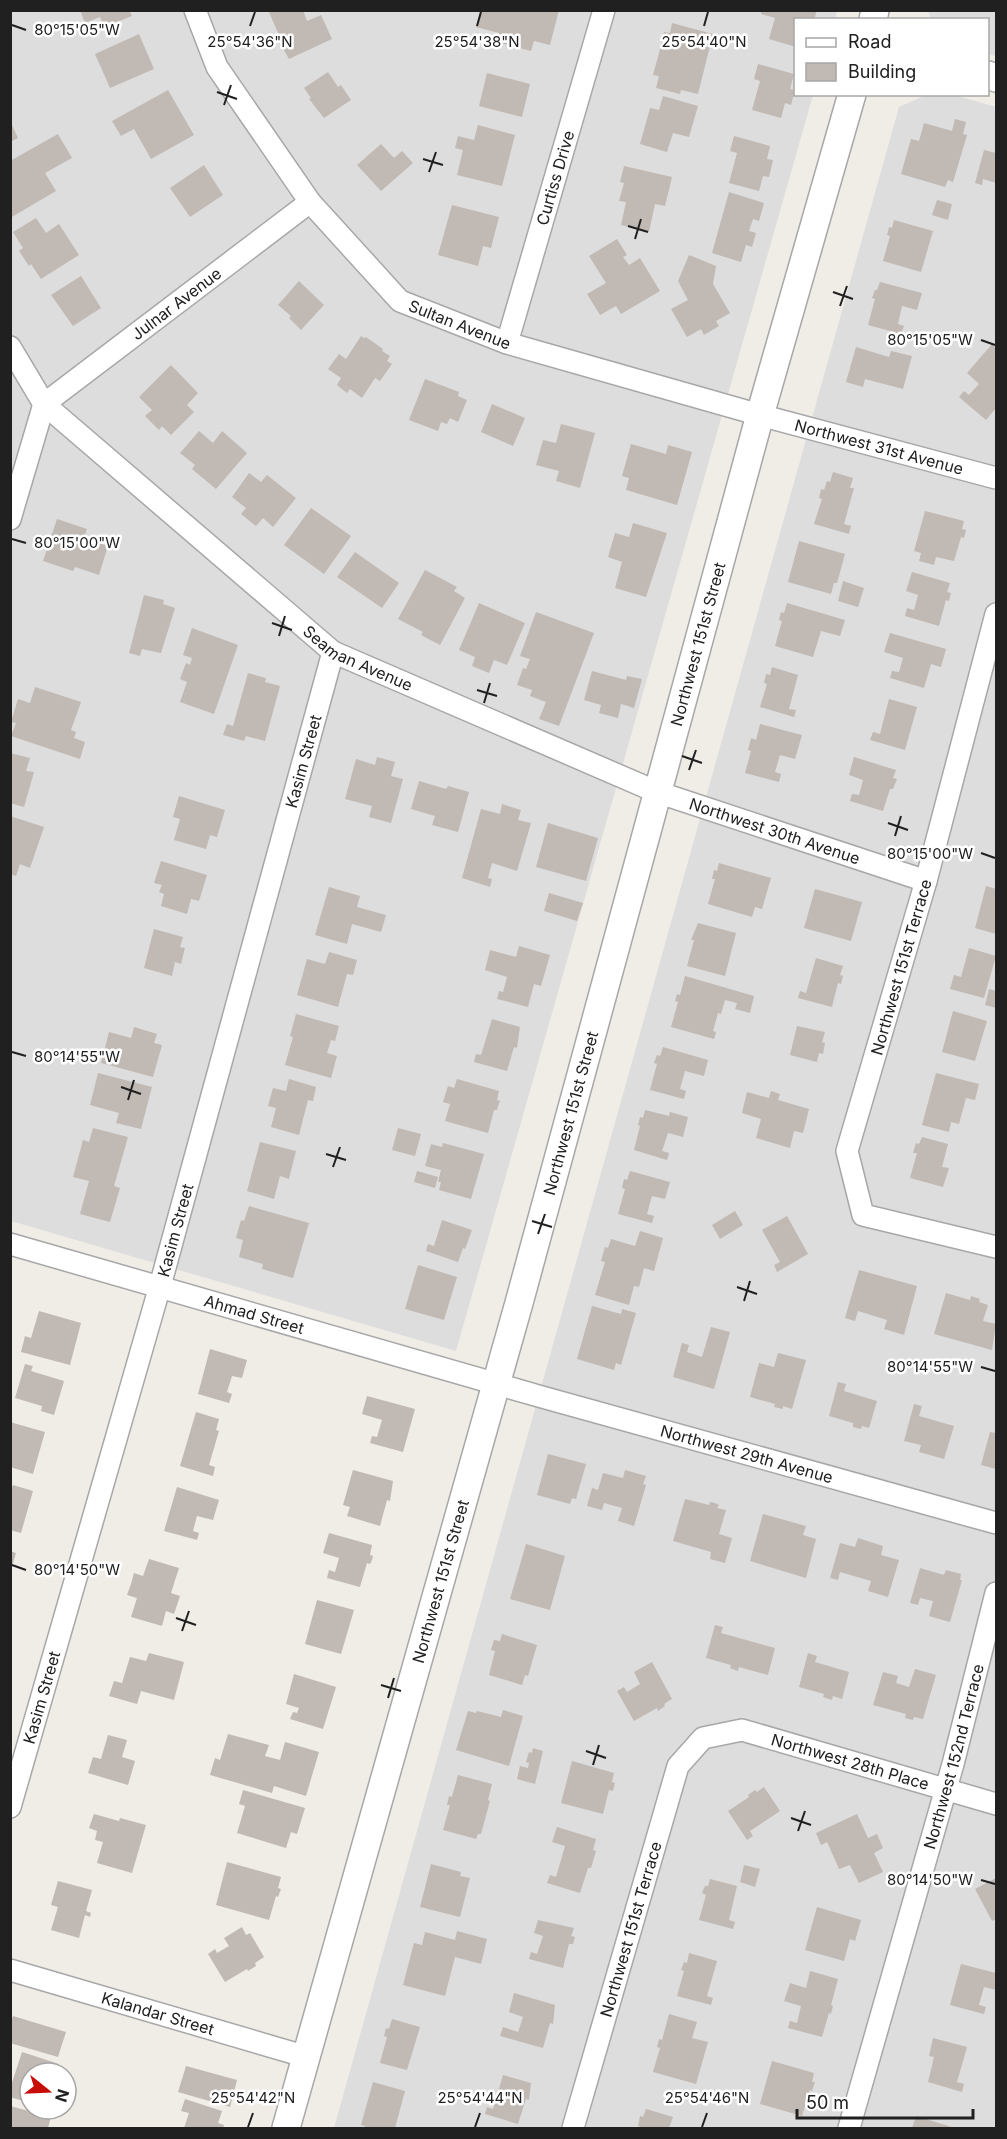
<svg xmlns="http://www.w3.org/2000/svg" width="1007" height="2139" font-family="Inter,sans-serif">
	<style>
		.residential { fill: #dedddd }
		.building { fill: #c1b9b3 }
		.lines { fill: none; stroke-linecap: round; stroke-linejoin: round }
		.minor-casing { stroke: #a7a7a7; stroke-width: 24 }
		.tertiary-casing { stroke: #a7a7a7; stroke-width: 30 }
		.minor { stroke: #fff; stroke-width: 21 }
		.tertiary { stroke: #fff; stroke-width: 27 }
		.ticks { fill: none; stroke: #202020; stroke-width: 2 }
		.labels { text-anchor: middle; stroke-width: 5; stroke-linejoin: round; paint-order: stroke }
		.street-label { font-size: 16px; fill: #202020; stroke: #fff }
		.ticks-label { font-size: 15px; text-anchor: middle; fill: #202020; stroke: #fff; stroke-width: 5; stroke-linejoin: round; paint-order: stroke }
	</style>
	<rect width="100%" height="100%" fill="#f0ede7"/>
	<!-- residential -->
	<path class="residential" d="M10,11H837L835,19L796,20V94L813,95L456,1351L11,1221Z
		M928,11H996V56L988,54V20L931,19Z
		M951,94L996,107V2128H334L899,107L926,95Z"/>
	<!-- building -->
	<path class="building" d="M80,10H129L132,16L104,27L100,17L85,23Z
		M268,10H303L307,21L321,15L332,39L289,59L276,37L279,35Z
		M480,10H559L550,45L534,41L531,51L497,42L499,33L476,27Z
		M762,10H817L814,20H796V47L769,39L775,18L761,14Z
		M672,23L713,34L698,94L681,90L680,94L656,88L659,76L653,75L659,53L664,32L670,33Z
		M139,34L154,69L110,88L95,54Z
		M758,64L794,74L790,89L795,90L791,105L785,103L781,118L752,110L760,81L754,79Z
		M328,72L338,87L341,85L351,100L324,118L309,99L311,98L304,88Z
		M487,73L530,84L522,117L479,106Z
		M168,90L194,135L151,159L134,129L121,136L112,121Z
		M663,96L698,106L689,137L673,133L667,152L640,144L650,108L659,110Z
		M955,119L966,122L963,134L967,135L953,182L948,180L945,187L901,174L911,139L919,141L924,123L952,131Z
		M10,121L18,138L10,142Z
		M478,125L515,135L502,186L457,175L463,150L455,148L458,136L474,140Z
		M58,134L72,158L45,173L56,191L10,218V161Z
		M734,136L770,146L767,159L773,160L769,177L763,176L759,191L729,183L737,153L730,151Z
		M381,144L394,158L402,151L413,163L381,191L357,165Z
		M984,150L996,153V183L983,179L982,185L975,183Z
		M204,165L223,195L190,217L170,188Z
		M624,166L672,177L665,206L655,204L649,232L621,225L626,202L619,201L624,183L620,182Z
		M729,192L764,203L759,221L753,219L749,231L756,233L752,247L746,245L741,262L712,253Z
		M937,200L952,204L948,220L932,215Z
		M452,205L499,217L491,248L483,246L478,266L438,255Z
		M36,218L46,233L59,224L79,255L41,279L31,264L29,266L19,251L23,248L13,232Z
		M894,220L933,231L921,272L883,261L890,236L887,235L889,227L892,228Z
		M617,239L627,255L623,257L629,265L640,258L660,291L621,314L616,306L600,315L587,294L606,283L589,256Z
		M689,255L716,266L713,284L730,313L716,321L719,326L704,335L701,329L687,337L671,309L688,300L678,281Z
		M81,276L101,308L73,326L51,295Z
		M299,281L324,305L301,330L289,318L291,316L278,305Z
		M880,282L922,293L917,310L902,306L898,324L904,326L901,334L868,325L875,299L872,298L875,290H877Z
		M361,336L364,338L366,337L383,349L382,351L390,356L387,361L392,364L380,381L375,378L362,398L350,389L347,393L337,385L341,378L328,369L339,354L346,359Z
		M992,344L996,348V408L986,420L959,397L964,391L969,395L979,384L967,373Z
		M856,347L889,357L891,351L912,356L903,389L865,379L863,387L846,382Z
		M171,365L198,393L187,405L194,412L171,435L162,426L159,430L145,416L152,410L139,397Z
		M425,379L459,392L458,396L467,400L458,422L450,418L447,424L441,422L438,431L409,420Z
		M492,404L525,418L513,446L481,432Z
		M561,424L595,433L580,488L556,481L559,471L536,465L543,440L556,443Z
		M199,431L213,443L222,431L247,453L216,489L192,469L195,465L180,453Z
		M631,444L666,454L668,445L692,452L677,505L626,490L629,478L622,476Z
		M833,472L853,478L850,488H854L844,524L851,526L849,534L814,524L822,499L819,498L821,489L824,490L827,481L830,482Z
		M249,473L261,482L267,475L296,498L273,527L263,518L256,526L241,514L246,508L232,497Z
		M311,508L351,536L324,574L284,545Z
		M925,511L964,521L962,529L966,530L964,538L961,537L954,561L936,557L934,565L919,561L921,553L914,551Z
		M57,519L87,529L84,538L108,546L99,575L75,567L73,571L43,561Z
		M633,523L667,533L646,597L615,588L622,562L608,557L615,533L629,537Z
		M799,541L845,554L837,583H834L831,594L788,582Z
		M355,552L399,583L382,608L337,577Z
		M425,570L457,587L454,591L465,598L440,645L421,635L423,632L398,619Z
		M912,572L950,583L947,592L951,593L949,601L946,600L939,626L905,616L907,608L914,610L918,595L906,591Z
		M843,581L864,588L858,607L838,601Z
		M144,595L164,600L163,604L175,608L161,653L142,649L140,656L129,653Z
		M479,603L525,623L507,665L494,660L489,673L472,666L475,657L459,650Z
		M787,603L845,620L840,636L821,631L813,657L775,646L782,621L779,620L781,612L784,613Z
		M536,612L594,633L559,726L539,719L546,702L530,696L532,690L517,685L523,668L526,669L530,659L520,656Z
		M192,628L238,645L214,714L180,702L187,682L180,679L186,663L190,665L192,658L183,655Z
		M890,633L946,649L941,667L931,664L924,688L890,678L892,671L899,672L903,658L884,652Z
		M772,667L798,675L789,709L796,710L794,717L760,707L767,684L764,683L766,674L770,675Z
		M592,671L626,680L627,676L642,679L634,708L621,704L618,718L599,713L601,705L584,700Z
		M248,673L266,678L265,682L280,686L265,741L246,736L244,741L223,735L227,724L233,726Z
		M35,687L81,702L71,730L76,732L74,738L85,742L80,759L11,736L16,723L11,722L18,699L30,703Z
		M889,699L917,707L905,750L870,740L873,732L880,734Z
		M760,724L802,735L795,759L780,755L775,772L781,774L779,782L745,773L751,751L748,750L751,738L756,740Z
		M10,753L30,758L26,771L34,772L24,807L10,803Z
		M377,757L395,762L391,776L403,779L391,823L369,817L372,806L345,799L356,759L375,765Z
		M854,757L896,770L893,778L897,779L893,789H890L883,811L850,801L852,794L859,795L863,780L849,775Z
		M419,781L446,789L448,786L469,792L458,832L432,825L435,816L411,809Z
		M179,796L225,810L217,837L210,835L206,849L174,840L180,819L173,817Z
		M502,804L521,810L518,820L531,823L517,871L492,863L488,878L492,879L490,887L462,878L481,809L500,814Z
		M10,816L44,827L30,868L20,864L16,876L10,874Z
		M548,823L598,838L586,881L536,867Z
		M161,861L207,875L199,901L191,899L187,914L161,906L164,894L159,892L162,885L154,883Z
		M719,863L771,878L762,909L755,907L752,917L708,904L715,879H712L714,870L717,871Z
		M986,886L996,889V934L975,928Z
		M329,887L360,896L357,907L386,915L381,932L352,924L347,944L315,935Z
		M815,889L862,902L851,941L804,928Z
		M549,893L583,903L577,921L544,911Z
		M698,923L736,933L725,976L687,966L694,940H691Z
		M154,929L183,937L180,947L185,948L181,964L175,962L172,976L144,968Z
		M519,946L550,955L541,986L534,984L528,1007L497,999L499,991L503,992L507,977L485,970L490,950L516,957Z
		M969,948L996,956L984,998L950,989L954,975L961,977Z
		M329,952L357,960L353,975L347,974L338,1007L297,995L307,959L325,964Z
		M816,958L843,966L840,975L843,976L841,984L838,983L832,1007L798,998L800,991L806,993Z
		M685,976L754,996L750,1013L735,1009L737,1003L725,1000L721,1014L718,1013L713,1031L716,1032L714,1039L671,1027L678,1002L675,1001L677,994L680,995Z
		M989,989L996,991V1008L985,1005Z
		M953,1011L987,1021L975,1061L942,1052Z
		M296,1014L339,1026L335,1041L331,1040L327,1053L337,1056L331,1078L285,1065L293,1037L290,1036Z
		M492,1019L520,1027L517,1048L514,1047L507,1071L474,1062L476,1054L481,1055Z
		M797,1026L825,1032L822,1042L825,1043L823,1054L819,1053L817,1062L790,1055Z
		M134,1027L157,1034L154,1043L162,1045L153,1077L101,1063L109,1032L131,1038Z
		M663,1047L708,1060L704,1076L685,1071L680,1089L686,1091L684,1099L650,1090L657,1064L654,1063L657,1055L660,1056Z
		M98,1073L152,1087L141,1129L116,1123L119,1113L90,1105Z
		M936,1073L979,1084L975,1100L966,1098L959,1124L951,1122L949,1132L922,1125Z
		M289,1079L316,1087L313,1101L308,1100L299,1135L271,1127L276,1108L268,1106L273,1088L286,1091Z
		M457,1079L499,1091L497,1100L500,1101L498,1106L497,1110H494L488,1133L445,1121L450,1104L443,1102L448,1086L454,1088Z
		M771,1091L780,1094L778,1100L809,1109L803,1133L794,1131L790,1148L756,1138L761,1119L742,1113L747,1092L769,1098Z
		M645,1110L669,1116L670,1112L688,1117L683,1137L668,1133L662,1151L669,1153L667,1160L634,1150L640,1126L638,1125L640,1117L643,1118Z
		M93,1128L128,1137L114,1186L120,1188L110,1222L80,1214L89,1181L73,1177L83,1140L89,1142Z
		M398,1128L421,1134L415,1156L392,1150Z
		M922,1137L948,1144L942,1167L949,1168L943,1187L910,1178L917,1153H913L916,1143L919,1144Z
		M260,1142L296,1151L289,1179L280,1176L274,1199L247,1191Z
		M443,1143L484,1154L471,1199L439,1190L441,1182H438L441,1170L425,1166L431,1144L442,1147Z
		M417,1171L438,1177L435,1188L414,1182Z
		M630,1171L670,1182L665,1199L652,1196L647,1214L654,1216L652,1223L618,1214L625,1189L622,1188L624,1179L627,1180Z
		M249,1206L309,1223L293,1278L262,1269L263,1264L239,1257L243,1240L236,1238L241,1220L244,1221Z
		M735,1211L743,1225L720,1239L712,1225Z
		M787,1216L808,1254L777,1272L774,1265L780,1262L762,1230Z
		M442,1220L472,1230L465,1249L463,1248L458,1262L426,1251L428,1244L434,1246Z
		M640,1231L663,1238L654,1271L644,1268L639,1287L634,1286L629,1305L595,1295L605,1262L601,1261L605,1247L608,1248L611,1239L635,1246Z
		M418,1265L457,1277L444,1320L405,1309Z
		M859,1270L917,1286L904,1335L884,1329L887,1320L858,1311L855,1321L845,1318Z
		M946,1293L970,1300L971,1296L980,1299L979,1302L988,1305L983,1321L996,1324L992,1350L934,1334Z
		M592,1306L621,1314L622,1309L636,1313L621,1365L616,1363L614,1370L577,1359Z
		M39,1311L81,1323L70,1365L21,1352L25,1336L31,1338Z
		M711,1327L730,1332L714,1389L673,1377L682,1343L689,1345L687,1352L702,1357Z
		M210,1349L247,1360L242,1378L232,1376L227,1392L232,1394L229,1403L198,1394Z
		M778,1353L806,1360L792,1409L783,1406V1409L774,1407L775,1404L750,1397L759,1363L774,1367Z
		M25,1364L33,1366L31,1371L64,1381L54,1415L41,1411L42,1406L15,1398Z
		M838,1382L846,1384L844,1391L877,1401L869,1428L862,1426L861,1429L853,1427V1423L829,1416Z
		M367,1396L415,1409L403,1452L370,1443L372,1436L377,1437L382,1420L362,1414Z
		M914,1404L922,1406L919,1416L954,1426L944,1459L919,1452L921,1445L904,1441Z
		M196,1412L219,1419L216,1430L219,1431L209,1465L215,1467L213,1476L180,1466Z
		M10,1422L45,1432L33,1474L10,1467Z
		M990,1432L996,1433V1469L981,1465Z
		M548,1454L586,1464L576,1499L572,1498L570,1504L537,1495Z
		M353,1470L393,1481L390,1501L387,1500L380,1526L347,1516L350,1507L343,1505Z
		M625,1470L646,1476L643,1484L646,1485L634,1526L618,1521L622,1508L604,1503L602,1510L587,1506L592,1488L598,1490L603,1473L623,1478Z
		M13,1485L33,1491L21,1533L10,1530V1492Z
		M177,1487L219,1500L213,1520L197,1516L193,1531L199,1533L197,1540L164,1531Z
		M685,1499L709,1505L710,1502L715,1503L719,1505L717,1508L726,1510L719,1534L732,1538L725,1563L710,1559L711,1552L673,1541Z
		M763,1514L806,1526L803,1535L816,1539L806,1578L750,1561Z
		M329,1533L372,1545L370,1555L373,1556L372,1560L370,1564L367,1563L360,1587L327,1578L329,1570L335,1572L339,1558L323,1553Z
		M858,1538L883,1546L881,1555L899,1560L888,1597L868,1591L871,1581L840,1572L838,1580L830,1578L840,1543L855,1547Z
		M526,1544L565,1556L550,1610L510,1599Z
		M10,1551L16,1553L11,1570H10Z
		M149,1559L179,1568L171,1593L180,1596L174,1614L166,1611L162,1626L131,1617L137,1598L127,1595L131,1584L134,1573L143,1576Z
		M920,1568L944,1575L946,1570L961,1574L960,1580H962L950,1622L929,1616L933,1601L920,1598L918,1605L910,1603Z
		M317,1600L354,1610L341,1654L305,1644Z
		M715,1625L723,1627L721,1633L775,1648L768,1675L739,1667L738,1671L730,1668L731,1665L706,1658Z
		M502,1634L537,1645L528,1676L525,1675L522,1685L489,1675L495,1651L491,1650L494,1640L500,1641Z
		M149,1653L184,1662L174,1700L141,1691L137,1704L109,1696L114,1681L122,1683L130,1657L146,1661Z
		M808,1653L817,1656L815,1662L849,1672L842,1699L833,1696L832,1700L823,1697L824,1694L799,1687Z
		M652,1662L672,1699L664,1704L665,1706L658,1711L657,1708L634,1721L617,1691L624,1687L627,1692L640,1684L634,1672Z
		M915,1669L936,1675L923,1719L914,1717L913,1720L905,1718L906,1714L873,1705L883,1672L898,1676L896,1683L909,1687Z
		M294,1674L336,1687L323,1729L290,1719L293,1712L297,1713L299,1708L286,1704Z
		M503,1710L523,1716L509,1766L456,1750L468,1711L476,1713L477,1711L501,1717Z
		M228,1734L269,1745L265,1756L280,1760L285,1742L319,1752L306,1796L274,1786L272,1793L210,1775L215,1758L220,1760Z
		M108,1735L127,1740L122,1757L135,1761L128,1785L88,1773L93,1757L101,1759Z
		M533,1748L543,1751L535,1784L517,1779L520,1766L528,1768L529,1763L526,1762L529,1752L532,1753Z
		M572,1761L614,1773L612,1782L615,1783L613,1791L609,1790L603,1814L561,1803Z
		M458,1775L492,1784L488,1800L490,1801L481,1834H478L476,1839L443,1830L450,1805H447L449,1796L452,1797Z
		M764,1787L780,1811L750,1831L753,1836L747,1840L728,1811L749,1797L748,1795L755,1790L757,1792Z
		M243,1790L305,1808L297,1834L291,1832L286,1848L237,1833L245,1806L239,1804Z
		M94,1814L119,1821L120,1818L146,1825L132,1873L97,1863L103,1842L95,1840L97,1831L89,1828Z
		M857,1814L868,1838L877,1834L883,1848L874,1853L883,1872L859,1883L850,1865L839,1869L827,1842L821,1845L816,1833Z
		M557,1827L596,1839L593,1850L596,1851L591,1868H588L580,1893L547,1883L550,1875L556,1877L565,1846L552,1842Z
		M227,1862L281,1877L278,1888L281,1889L278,1897L276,1896L269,1920L216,1905Z
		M431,1864L461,1872L460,1876L470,1878L460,1917L420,1907Z
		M744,1865L760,1869L755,1887L740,1882Z
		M996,1878V1919L992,1921L975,1889Z
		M710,1879L737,1886L729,1920L735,1922L733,1929L699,1920L706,1895L702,1893L705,1886H708Z
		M58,1881L92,1890L86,1911L91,1913L90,1917L85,1915L79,1938L51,1930L58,1907L51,1905Z
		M817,1907L861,1920L855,1941L850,1939L844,1961L805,1950Z
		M538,1920L574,1928L571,1936L575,1937L573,1944H569L563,1968L529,1959L531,1952L537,1954L543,1936L534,1933Z
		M242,1927L246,1935L250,1933L264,1957L255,1963L256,1966L248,1971L247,1969L225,1982L208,1954L215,1949L217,1953L229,1946L224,1938Z
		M457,1931L487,1939L481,1964L455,1957L445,1996L403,1985L414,1943L422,1945L425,1932L455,1940Z
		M689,1953L717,1961L707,1996L713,1998L711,2005L677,1996L684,1971L681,1970L684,1962L687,1963Z
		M961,1964L996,1973V1990L984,1987L979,2005L986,2007L984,2014L950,2005Z
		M810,1971L838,1979L831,2005L833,2006L831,2014L829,2013L822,2037L788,2028L790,2021L797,2023L801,2006L784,2001L790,1983L806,1988Z
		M514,1993L555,2005L553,2024L550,2023L543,2048L500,2036L503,2027L518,2032L523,2017L509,2012Z
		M669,2014L697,2022L692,2038L708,2042L696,2084L653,2072L660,2048L657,2047L659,2039L662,2040Z
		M13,2016L66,2032L58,2057L10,2043V2025Z
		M392,2019L420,2027L407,2070L380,2063L387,2037L384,2036L386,2028L389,2029Z
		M933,2038L967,2047L957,2082L964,2084L962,2092L928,2082L934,2057L929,2056Z
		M22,2052L59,2064L56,2073H30V2103L10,2097V2089Z
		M772,2061L814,2073L812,2082H815L812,2091L810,2090L802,2116L760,2104Z
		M186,2066L237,2080L230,2107L178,2092Z
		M503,2075L531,2083L529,2100L526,2099L518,2124L485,2114L487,2107L493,2109Z
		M373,2082L405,2091L395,2128H364L365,2126L361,2125Z
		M185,2099L222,2111L218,2123L224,2125L223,2128H184L189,2113L181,2111Z
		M10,2106L51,2117L48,2128H10Z
		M646,2109L673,2117L669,2128H640L641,2127L638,2126L640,2116L643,2117Z
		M916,2116L955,2128H912Z"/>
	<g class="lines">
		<!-- minor casing -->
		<g class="minor-casing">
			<g id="minor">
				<path id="s1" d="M195,10L217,67L310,202L400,301L507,343L760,415L996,478"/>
				<path id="s2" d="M507,343L604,10"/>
				<path id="s3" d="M10,347L44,404L333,652L657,792L926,881"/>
				<path id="s4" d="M10,519L44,404L310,202"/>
				<path d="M996,614L926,881L847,1151L863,1215L996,1247"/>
				<path id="s5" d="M10,1244L542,1397L996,1523"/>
				<path id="s6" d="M10,1807L160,1286L333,652"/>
				<path id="s7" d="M10,1970L307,2057"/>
				<path id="s8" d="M573,2128L678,1766L703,1738L742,1730L996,1804"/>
				<path id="s9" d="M849,2128L953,1764L996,1593"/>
			</g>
		</g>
		<!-- tertiary casing -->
		<g class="tertiary-casing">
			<g id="tertiary">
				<path d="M873,20L875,10"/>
				<path d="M988,75L996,78"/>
				<path id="s10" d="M286,2128L519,1303L760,415L852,94"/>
			</g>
		</g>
		<!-- minor -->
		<use href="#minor" class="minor"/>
		<!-- tertiary -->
		<use href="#tertiary" class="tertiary"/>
	</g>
	<!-- ticks -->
	<path class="ticks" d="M12,25L26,30M250,26L255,12M477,26L481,12M704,26L708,12M217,92L237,99M224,105L231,85M423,159L443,165M429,172L436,152M628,226L648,232M635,239L641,219M833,292L853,299M840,306L847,286M981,340L995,345M12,539L26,543M272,623L292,630M279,636L285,616M477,690L497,696M484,703L490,683M682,756L702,763M689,770L696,750M888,823L908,830M895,836L901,816M981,853L995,858M12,1052L26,1056M121,1087L141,1094M128,1100L134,1080M326,1154L346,1160M333,1167L340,1147M532,1221L552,1227M538,1234L545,1214M737,1287L757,1294M744,1301L750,1281M981,1367L995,1371M12,1565L26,1570M176,1618L196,1625M182,1631L189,1611M381,1685L401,1691M388,1698L394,1678M586,1751L606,1758M593,1765L599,1745M791,1818L811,1825M798,1831L805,1811M981,1880L995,1884M248,2127L253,2113M475,2127L480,2113M702,2127L707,2113"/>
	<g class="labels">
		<!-- street labels -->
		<g class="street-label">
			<text dy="6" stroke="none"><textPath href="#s2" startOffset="172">Curtiss Drive</textPath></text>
			<text dy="6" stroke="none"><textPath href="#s4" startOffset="286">Julnar Avenue</textPath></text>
			<text dy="6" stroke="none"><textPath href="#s1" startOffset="423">Sultan Avenue</textPath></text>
			<text dy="6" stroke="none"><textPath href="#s1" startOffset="860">Northwest 31st Avenue</textPath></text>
			<text dy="6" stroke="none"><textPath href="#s10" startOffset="1540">Northwest 151st Street</textPath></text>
			<text dy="6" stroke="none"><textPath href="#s3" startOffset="472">Seaman Avenue</textPath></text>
			<text dy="6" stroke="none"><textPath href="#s6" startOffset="1086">Kasim Street</textPath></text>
			<text dy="6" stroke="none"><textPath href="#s3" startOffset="924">Northwest 30th Avenue</textPath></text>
			<text transform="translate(901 967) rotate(-74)" y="6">Northwest 151st Terrace</text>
			<text dy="6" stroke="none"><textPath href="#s10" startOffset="1054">Northwest 151st Street</textPath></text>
			<text dy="6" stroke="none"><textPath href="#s6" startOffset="600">Kasim Street</textPath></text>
			<text dy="6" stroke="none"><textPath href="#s5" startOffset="254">Ahmad Street</textPath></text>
			<text dy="6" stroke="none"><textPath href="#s5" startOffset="766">Northwest 29th Avenue</textPath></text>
			<text dy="6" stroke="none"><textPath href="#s10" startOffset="568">Northwest 151st Street</textPath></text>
			<text dy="6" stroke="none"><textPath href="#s6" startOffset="114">Kasim Street</textPath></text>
			<text dy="6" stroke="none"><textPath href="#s9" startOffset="386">Northwest 152nd Terrace</textPath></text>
			<text dy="6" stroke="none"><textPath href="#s8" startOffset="567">Northwest 28th Place</textPath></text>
			<text dy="6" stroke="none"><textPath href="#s8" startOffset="207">Northwest 151st Terrace</textPath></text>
			<text dy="6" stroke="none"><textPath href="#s7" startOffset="154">Kalandar Street</textPath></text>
		</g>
	</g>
	<g class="ticks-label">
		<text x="77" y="35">80°15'05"W</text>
		<text x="250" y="47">25°54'36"N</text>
		<text x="477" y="47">25°54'38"N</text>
		<text x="704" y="47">25°54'40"N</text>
		<text x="930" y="345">80°15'05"W</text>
		<text x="77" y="548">80°15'00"W</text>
		<text x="930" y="859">80°15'00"W</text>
		<text x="77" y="1062">80°14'55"W</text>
		<text x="930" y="1372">80°14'55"W</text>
		<text x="77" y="1575">80°14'50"W</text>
		<text x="930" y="1885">80°14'50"W</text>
		<text x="253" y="2103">25°54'42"N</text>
		<text x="480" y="2103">25°54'44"N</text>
		<text x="707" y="2103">25°54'46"N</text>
	</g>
	<!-- border -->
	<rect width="1007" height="2139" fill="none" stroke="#202020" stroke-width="24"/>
	<!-- legend -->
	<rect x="794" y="18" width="195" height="78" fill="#ffffff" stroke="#a6a6a6" stroke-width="1.5"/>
	<rect x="806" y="38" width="30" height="9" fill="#ffffff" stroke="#a6a6a6" stroke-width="1.5"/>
	<text x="848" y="48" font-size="18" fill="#202020">Road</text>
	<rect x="806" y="63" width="30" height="18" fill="#c1b9b3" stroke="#a6a6a6" stroke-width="1.5"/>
	<text x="848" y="78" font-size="18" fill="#202020">Building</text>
	<!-- north arrow -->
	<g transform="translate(48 2091) rotate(108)"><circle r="28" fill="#ffffff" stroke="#a6a6a6" stroke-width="1.5"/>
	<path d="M0-4.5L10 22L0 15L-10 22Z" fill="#c80c08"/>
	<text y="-9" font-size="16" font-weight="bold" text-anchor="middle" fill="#202020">N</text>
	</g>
	<!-- scale -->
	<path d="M797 2109v9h176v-9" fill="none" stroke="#202020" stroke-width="3"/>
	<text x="806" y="2109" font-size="18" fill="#202020" stroke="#ffffff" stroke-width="4.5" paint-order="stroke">50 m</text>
</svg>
